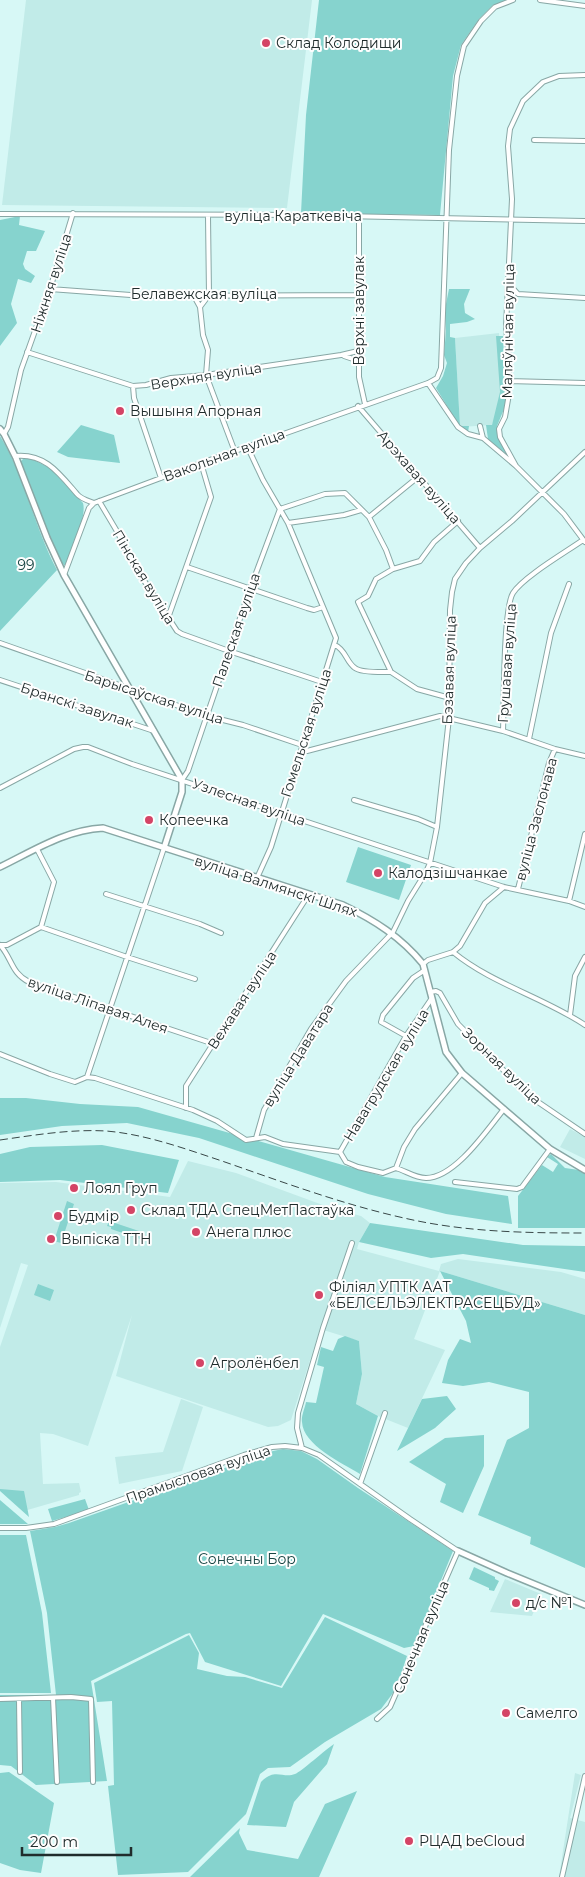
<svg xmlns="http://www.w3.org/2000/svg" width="585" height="1877" font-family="Montserrat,sans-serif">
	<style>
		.built { fill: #c1ebe8 }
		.green { fill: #86d3ce }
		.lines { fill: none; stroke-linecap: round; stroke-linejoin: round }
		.street-casing { stroke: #88a7a5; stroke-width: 6 }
		.secondary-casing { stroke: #88a7a5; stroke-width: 8 }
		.street { stroke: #fff; stroke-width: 4 }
		.secondary { stroke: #fff; stroke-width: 5 }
		.rail { stroke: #394848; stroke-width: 1; stroke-dasharray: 8 4; stroke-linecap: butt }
		.poi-dot { fill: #d44466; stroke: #fefefe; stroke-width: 2 }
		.labels { text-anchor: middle; stroke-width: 4; stroke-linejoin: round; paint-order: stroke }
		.poi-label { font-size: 14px; fill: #202c2c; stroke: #fefefe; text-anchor: start }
		.street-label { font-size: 14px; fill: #202c2c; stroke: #fefefe }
		.park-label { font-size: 14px; fill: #184644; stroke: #fefefe }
	</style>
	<rect width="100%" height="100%" fill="#d7f8f6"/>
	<!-- built -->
	<path class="built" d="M26,0H312L287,208L2,205Z
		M499,333L502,398L492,425L460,427L455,338Z
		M570,1129L585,1137V1159L560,1147Z
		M188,1161L236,1173L331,1208L361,1216L370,1223L359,1242L357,1249L439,1271L441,1264L458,1259L561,1272L585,1279V1315L440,1271L414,1339L445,1350L408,1428L378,1416L356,1404L362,1374L359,1341L320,1329L291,1420L278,1426L268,1427L116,1376L132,1315L88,1446L53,1434L40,1433L43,1484L79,1483L81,1492L79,1493V1495L24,1511L0,1489V1347L28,1265L21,1263L0,1328V1183L56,1182L170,1197Z
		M181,1399L203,1407L182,1471L119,1484L115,1457L163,1452Z
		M505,1579L541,1594L532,1616L490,1612Z
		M575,1773L581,1775L570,1818L585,1822V1877H559Z"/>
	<!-- green -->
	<path class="green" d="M319,0H513L493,5L479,19L461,45L453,76L440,215L301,213L306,115Z
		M20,216L19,225L45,231L36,251H27L23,264L25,269L35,276L31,283L18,279L11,304L17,323L0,346V220Z
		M449,289H470L464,304L465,313L475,319L467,322L450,324V337L455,338L460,426H469L468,432L460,427L436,388L443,376L447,363L444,355L446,331L445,309Z
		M496,336H503L506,397L504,409L497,426V435L507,455L488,439L486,425H492L500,392Z
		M81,425L114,435L120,463L68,457L57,452Z
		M0,436C25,476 34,527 57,570L0,631Z
		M26,456L50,468L83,503C87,517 72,551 65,565H64C58,559 55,551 52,544C40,518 33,489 19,463Z
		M358,847L411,865L399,900L346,882Z
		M0,1098H26L80,1104L138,1107L385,1177L508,1196L512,1224L446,1214L368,1194L199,1138L127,1123L62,1126L0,1135Z
		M102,1145L179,1160L168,1193L60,1180L0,1182V1154L30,1147Z
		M551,1154L565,1168L579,1170L585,1173V1228H518V1196L542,1165L553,1172L558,1164L547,1157Z
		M67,1201L74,1204L61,1243L54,1241Z
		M109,1221L142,1232L140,1239L111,1229V1227L107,1226Z
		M370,1223L523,1245L585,1246V1272L463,1254L431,1258L359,1242Z
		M440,1271L585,1315V1568L530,1544L531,1537L478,1515L507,1440L529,1428V1392L489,1382L463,1386L442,1383L448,1360L460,1339L471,1343L466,1321Z
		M38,1284L54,1290L50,1301L34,1295Z
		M345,1336L359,1341L362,1374L356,1404L378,1416L360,1474C342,1463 303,1445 302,1422C301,1416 305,1408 306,1402L316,1403L324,1367L317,1365L321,1347L333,1351L338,1339Z
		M447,1396L456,1409L435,1428L397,1451L422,1399Z
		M484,1435V1466L463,1513L440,1502L446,1484L409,1462L445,1438Z
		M283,1449L301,1451L317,1459L358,1488L453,1551L414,1646L404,1648L323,1614L281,1686L205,1662L190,1633L186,1634L91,1681L107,1781L36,1785L11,1766L0,1765V1695H56L47,1613L30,1531L55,1527L69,1523L273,1451Z
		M0,1489L24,1491L29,1517L0,1491Z
		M85,1499L89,1510L52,1521L48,1509Z
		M0,1500L28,1524H0Z
		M0,1535H26L42,1613L51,1693H0Z
		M474,1567L495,1577V1579L499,1581L494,1591L489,1590V1588L469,1579Z
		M325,1617L407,1656L396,1689L381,1709L325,1742L290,1767L268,1768L260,1774L246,1814L188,1872L118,1875L108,1786L114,1785L112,1701L97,1702L94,1683L189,1635L199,1653L197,1669L227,1676L245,1677L282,1688Z
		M334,1744L327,1764L294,1802L286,1827L247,1825L261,1782C275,1767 283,1779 295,1774C301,1772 326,1749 334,1744Z
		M9,1772L54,1803L41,1873L20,1870L0,1863V1773Z
		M357,1791L319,1877H190L240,1828L239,1833L247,1850L298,1859L325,1804Z"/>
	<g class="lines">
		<!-- street casing -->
		<g class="street-casing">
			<path id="street" d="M540,0L585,6
				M534,140L585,141
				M0,214L294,215L585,221
				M359,217V377L365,404
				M508,283L518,294L585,298
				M50,289L144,296L359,295
				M194,296L200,307L203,335L208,350L206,375L235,452
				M200,307L209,295L208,216
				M27,352L133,386L146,385L171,378L206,375L341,355L358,351
				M344,356L359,361
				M508,381L585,383
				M428,383L458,427L468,434L483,438L516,466L564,514L585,542
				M133,386L134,398L161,478
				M358,406L480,548
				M480,426L483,438
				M4,434L8,427L21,370L50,289L73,213
				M248,448L263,480L288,523L336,638L271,847L257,878
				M15,456C45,453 59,473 77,494C81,499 89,501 94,503
				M516,466L500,437L499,429L505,417L509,394V360L506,327L512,199L508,146L510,129L523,101L543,82L559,76L585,75
				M99,501L118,533L130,559L177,631L182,634L229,651L322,682
				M369,517L418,477
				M288,523L344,515L361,510
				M187,567L307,608L314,610L323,607
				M64,575L89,508L94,503L201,463L428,383L437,378L441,368L449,150L457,76L464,46L481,21L495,7L513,0
				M168,618L211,497L201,463
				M0,643L207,716L243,725L302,745L307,751L440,716L503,731L555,749L585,756
				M335,645C346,650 346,662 355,668C361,673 382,672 391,672
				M0,680L154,731
				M450,698L417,689L391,672L358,602L368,596L376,579L393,569L420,561L434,542L458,521
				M503,731C504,707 503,609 513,593C523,577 566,552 583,540
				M529,739L551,633L569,584
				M182,780L188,771L250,589L280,509L325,494L345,493L369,517L386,550L393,569
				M0,788L74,749L83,747H88L132,764L504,887L569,901L585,907
				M354,800L418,819L437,827
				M518,889L549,763L555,749
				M106,894L200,924L221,933
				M569,901L585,834
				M41,927L127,957L195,979
				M0,945C12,958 11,973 29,982L214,1044
				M0,945H7L41,927L54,882L37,849
				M453,952C492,984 543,997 585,1025
				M423,964L428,960L453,952L460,946L485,903L504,887
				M430,992L436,991L440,993L458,1024L522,1089L538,1102L585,1134
				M570,1015L575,976L585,957
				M406,1036L381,1022L383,1015L413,978L425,970
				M0,1054L50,1074L75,1082L87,1077L95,1078L193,1110L217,1121L246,1140L265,1137L283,1144L340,1152L346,1162L358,1167L383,1173L396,1168C406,1171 415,1178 426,1178C455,1178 487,1130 504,1109
				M87,1077L164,848
				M186,1108V1086L309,894
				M256,1138L264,1110L311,1029L346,981L393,932L408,901L426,872L430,863L437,827L449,718L450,610L452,592L455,579L466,563L480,548L512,521L585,452
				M340,1152L406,1036L432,998
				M396,1168L404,1147L415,1129L462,1073
				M455,1182L517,1189L522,1187L550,1149
				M302,1448L297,1428L298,1413L323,1328L352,1243
				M360,1484L385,1413
				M0,1528H26L54,1524L244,1455L272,1447L285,1446L302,1448L319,1455L410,1519L458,1551L390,1707L377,1719
				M53,1698L57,1782
				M0,1699L71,1697L91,1699L93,1782
				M19,1699L20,1772
				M562,1877L585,1776"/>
		</g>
		<!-- secondary casing -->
		<g class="secondary-casing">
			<path id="secondary" d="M0,429L4,434L16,458L47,538L64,575L182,780V792L164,848
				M0,867C33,851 65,830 103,828L343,905C374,920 401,937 423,964L446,1052L462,1073L550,1149L585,1170
				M458,1551L507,1573L585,1605"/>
		</g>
		<!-- street -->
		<use href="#street" class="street"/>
		<!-- secondary -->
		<use href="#secondary" class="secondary"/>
		<!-- rail -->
		<path class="rail" d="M0,1140C35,1135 71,1129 106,1131C144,1134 183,1148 219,1160C280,1181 341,1204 404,1218C464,1232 524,1233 585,1233"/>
	</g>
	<!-- markers -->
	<g class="poi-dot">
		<circle cx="266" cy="43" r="5"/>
		<circle cx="120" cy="411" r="5"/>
		<circle cx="149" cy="820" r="5"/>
		<circle cx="378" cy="873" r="5"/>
		<circle cx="74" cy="1188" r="5"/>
		<circle cx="131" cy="1210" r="5"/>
		<circle cx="58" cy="1216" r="5"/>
		<circle cx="196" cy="1232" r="5"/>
		<circle cx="51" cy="1239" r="5"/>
		<circle cx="319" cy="1295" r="5"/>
		<circle cx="200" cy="1363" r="5"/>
		<circle cx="516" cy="1603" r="5"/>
		<circle cx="506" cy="1713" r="5"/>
		<circle cx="409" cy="1841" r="5"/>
	</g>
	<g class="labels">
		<!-- poi labels -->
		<g class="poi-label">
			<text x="276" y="48">Склад Колодищи</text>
			<text x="130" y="416">Вышыня Апорная</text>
			<text x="159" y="825">Копеечка</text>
			<text x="388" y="878">Калодзішчанкае</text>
			<text x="84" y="1193">Лоял Груп</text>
			<text x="141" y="1215">Склад ТДА СпецМетПастаўка</text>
			<text x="68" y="1221">Будмір</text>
			<text x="206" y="1237">Анега плюс</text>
			<text x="61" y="1244">Выпіска ТТН</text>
			<text x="329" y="1292">Філіял УПТК ААТ<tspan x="329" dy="16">«БЕЛСЕЛЬЭЛЕКТРАСЕЦБУД»</tspan></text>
			<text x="210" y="1368">Агролёнбел</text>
			<text x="526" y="1608">д/с №1</text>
			<text x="516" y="1718">Самелго</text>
			<text x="419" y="1846">РЦАД beCloud</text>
		</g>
		<!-- street labels -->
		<g class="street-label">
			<text x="293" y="221">вуліца Караткевіча</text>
			<text transform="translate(51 283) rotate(-72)" y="5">Ніжняя вуліца</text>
			<text x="204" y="299">Белавежская вуліца</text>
			<text transform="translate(359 311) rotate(-90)" y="5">Верхні завулак</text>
			<text transform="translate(508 331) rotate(-89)" y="5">Маляўнічая вуліца</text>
			<text transform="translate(206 376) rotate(-9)" y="5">Верхняя вуліца</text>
			<text transform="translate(224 455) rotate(-20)" y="5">Вакольная вуліца</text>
			<text transform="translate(419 477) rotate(49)" y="5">Арэхавая вуліца</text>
			<text transform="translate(144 577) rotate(59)" y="5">Пінская вуліца</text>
			<text transform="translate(236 630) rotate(-71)" y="5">Палеская вуліца</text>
			<text transform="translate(507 663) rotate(-86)" y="5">Грушавая вуліца</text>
			<text transform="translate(449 670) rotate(-88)" y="5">Бэзавая вуліца</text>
			<text transform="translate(154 697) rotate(18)" y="5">Барысаўская вуліца</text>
			<text transform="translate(77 705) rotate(18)" y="5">Бранскі завулак</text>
			<text transform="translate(306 733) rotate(-72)" y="5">Гомельская вуліца</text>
			<text transform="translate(249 802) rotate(19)" y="5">Узлесная вуліца</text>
			<text transform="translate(536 819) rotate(-75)" y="5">вуліца Заслонава</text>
			<text transform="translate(276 886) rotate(18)" y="5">вуліца Валмянскі Шлях</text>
			<text transform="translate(242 1000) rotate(-57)" y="5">Вежавая вуліца</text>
			<text transform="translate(98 1005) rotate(19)" y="5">вуліца Ліпавая Алея</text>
			<text transform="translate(298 1055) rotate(-58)" y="5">вуліца Даватара</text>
			<text transform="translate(502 1066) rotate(44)" y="5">Зорная вуліца</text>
			<text transform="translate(386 1075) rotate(-59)" y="5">Навагрудская вуліца</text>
			<text transform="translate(198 1474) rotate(-19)" y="5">Прамысловая вуліца</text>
			<text transform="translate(421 1637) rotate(-67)" y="5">Сонечная вуліца</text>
		</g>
		<!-- park labels -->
		<g class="park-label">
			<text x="26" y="570">99</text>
			<text x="247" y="1564">Сонечны Бор</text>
		</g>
	</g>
	<!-- scale -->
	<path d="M22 1847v8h109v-8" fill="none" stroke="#202c2c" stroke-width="2.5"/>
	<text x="30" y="1847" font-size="15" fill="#202c2c" stroke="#fefefe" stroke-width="4" paint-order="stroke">200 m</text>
</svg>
